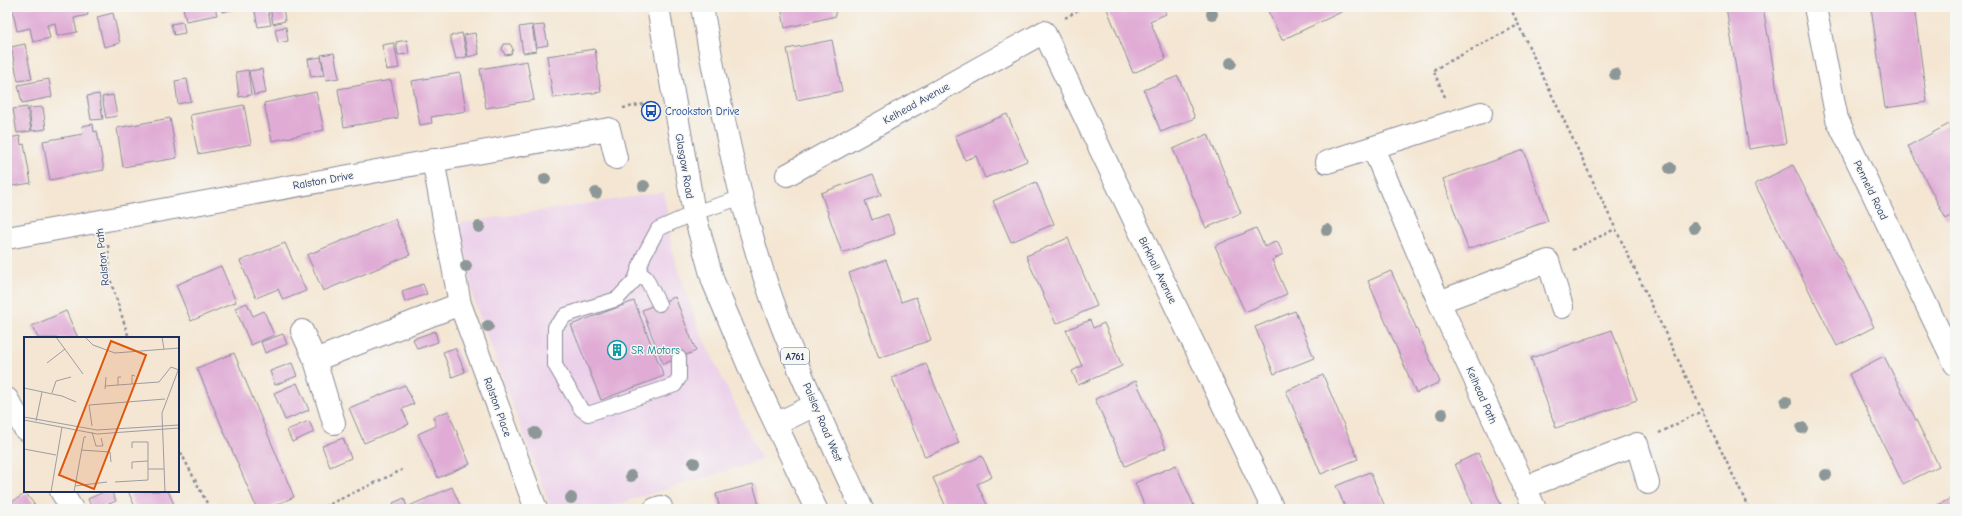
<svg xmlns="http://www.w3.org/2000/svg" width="1962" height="516" font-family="'Comic Neue',sans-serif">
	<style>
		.built { fill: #ecd1ea }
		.building { fill: #e0acd5 }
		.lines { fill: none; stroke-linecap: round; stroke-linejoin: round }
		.service-casing { stroke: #888a98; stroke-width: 16 }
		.minor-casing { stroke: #888a98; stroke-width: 24 }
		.primary-casing { stroke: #888a98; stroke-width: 24 }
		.path { stroke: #888a98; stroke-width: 2.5; stroke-dasharray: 3 3; stroke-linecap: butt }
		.service { stroke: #fff; stroke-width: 14 }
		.minor { stroke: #fff; stroke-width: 22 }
		.primary { stroke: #fff; stroke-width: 22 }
		.tree { fill: #8d9797 }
		.labels { text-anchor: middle; stroke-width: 3; stroke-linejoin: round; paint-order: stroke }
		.shield { fill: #f6f6f2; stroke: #5d6b8a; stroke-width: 1 }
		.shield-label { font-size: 10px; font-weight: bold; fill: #1b2f5e }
		.street-label { font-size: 11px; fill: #1b2f5e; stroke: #f6f6f2 }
		.transit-label { font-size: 11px; fill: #164399; stroke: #f6f6f2; text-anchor: start }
		.culture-label { font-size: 11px; fill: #0d838f; stroke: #f6f6f2; text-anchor: start }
		.inset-road { fill: none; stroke: #9d9da4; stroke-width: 1 }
		.view { fill: #de5710; fill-opacity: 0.15; stroke: #de5710; stroke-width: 2 }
		.inset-edge { fill: none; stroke: #1b2f5e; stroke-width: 2 }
	</style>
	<rect width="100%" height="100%" fill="#f6f6f2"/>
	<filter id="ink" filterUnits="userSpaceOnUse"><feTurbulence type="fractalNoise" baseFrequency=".025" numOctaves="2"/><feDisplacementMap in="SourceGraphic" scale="8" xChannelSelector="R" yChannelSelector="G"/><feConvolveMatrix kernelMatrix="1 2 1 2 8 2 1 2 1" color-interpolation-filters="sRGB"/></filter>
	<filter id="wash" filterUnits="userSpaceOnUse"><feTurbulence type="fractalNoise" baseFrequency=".012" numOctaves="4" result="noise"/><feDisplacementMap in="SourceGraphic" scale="16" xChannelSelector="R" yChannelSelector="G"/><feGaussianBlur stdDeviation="0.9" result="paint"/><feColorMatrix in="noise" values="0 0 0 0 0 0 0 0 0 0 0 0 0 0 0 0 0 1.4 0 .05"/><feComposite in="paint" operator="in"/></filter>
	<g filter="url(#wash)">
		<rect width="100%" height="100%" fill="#f4e6d2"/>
		<!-- built -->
		<path class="built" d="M664,192L673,254L699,330L762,460L601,509H551L475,304L460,223Z"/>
		<g id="blocks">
			<!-- building -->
			<path class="building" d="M12,7H86L88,15L74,18L77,32L57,36L55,23L47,25L50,38L33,42L30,28L17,31Z
				M183,7H215L217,15L186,21Z
				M221,7H240V8L222,12Z
				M254,7H267L271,25L258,27Z
				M270,7H283L285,21L273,24Z
				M781,7H834L836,16L785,28Z
				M1111,7H1163L1166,14L1150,21L1166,59L1133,73L1107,9Z
				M1266,7H1352L1282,40Z
				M1726,7H1763L1786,143L1749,149Z
				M1871,7H1914L1927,102L1885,108Z
				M113,13L120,43L104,47L97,17Z
				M183,22L185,33L174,35L171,24Z
				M532,25L536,51L523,53L519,27Z
				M544,25L548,45L537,47L533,26Z
				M286,27L288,41L278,43L275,29Z
				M462,33L467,57L456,59L450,36Z
				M475,33L479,54L468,57L464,35Z
				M407,40L409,54L398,55L396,42Z
				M832,40L842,91L797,100L787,49Z
				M394,43L399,68L387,70L382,45Z
				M25,44L32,79L18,81L11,47Z
				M504,44H510L513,49L511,54L505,55L502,49Z
				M595,49L601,92L553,98L547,56Z
				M334,53L339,78L326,80L321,55Z
				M321,57L324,75L311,77L308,59Z
				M527,61L534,100L486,108L480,69Z
				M262,69L266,93L254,95L249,71Z
				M248,70L251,95L239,97L236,72Z
				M460,73L466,111L431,117L432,123L420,125L412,81Z
				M1178,76L1195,118L1161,132L1144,90Z
				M49,79L52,97L22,103L18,85Z
				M187,79L191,101L178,104L175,81Z
				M391,80L398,118L344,127L338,89Z
				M316,92L324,130L272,141L264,103Z
				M99,94L103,119L91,120L87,96Z
				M113,95L117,116L106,118L102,97Z
				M244,105L251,144L198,154L190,115Z
				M27,107L31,131L17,133L13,109Z
				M43,107L46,129L32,131L29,108Z
				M1007,114L1027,161L985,178L976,156L965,160L955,136Z
				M170,118L177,158L123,167L117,128Z
				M93,124L94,132L97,131L104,170L50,180L43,141L83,134L82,126Z
				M1949,124L1955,135V214L1946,219L1908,146Z
				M1208,134L1241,213L1206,228L1173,149Z
				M20,136L21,145L24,144L31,183L7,187V147L10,146L8,138Z
				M1524,150L1548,221L1468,249L1443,179Z
				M1793,165L1874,327L1837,346L1755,184Z
				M873,174L881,195L865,201L872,220L888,214L895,234L842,253L821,193Z
				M1036,182L1054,224L1011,242L993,201Z
				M395,219L410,255L323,291L307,255Z
				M1256,228L1265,247L1277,241L1283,254L1272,260L1287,294L1245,312L1215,246Z
				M1068,238L1097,306L1056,324L1026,256Z
				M285,243L306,291L283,300L278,289L256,298L240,261Z
				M886,260L901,302L916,297L931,340L879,358L849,273Z
				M221,266L236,302L191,321L176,285Z
				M1391,271L1440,382L1416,393L1368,281Z
				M423,284L427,294L405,302L402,291Z
				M675,297L696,351L663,364L642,310Z
				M634,301L664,376L601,400L571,325Z
				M247,303L253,316L264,311L274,335L251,345L235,308Z
				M66,311L78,338H38L32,326Z
				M1295,311L1314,358L1274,374L1255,327Z
				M1090,320L1093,328L1104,323L1122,366L1078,385L1072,371L1082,366L1066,330Z
				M1612,330L1637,400L1556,428L1531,358Z
				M435,331L438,342L417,349L413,339Z
				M283,334L287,344L265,353L261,342Z
				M455,348L465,372L452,377L443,352Z
				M234,353L294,497L266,509H257L197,368Z
				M1884,356L1939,466L1903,484L1849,374Z
				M292,363L297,376L275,385L270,371Z
				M926,364L959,443L925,457L892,378Z
				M1323,375L1358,459L1321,474L1286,391Z
				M1136,381L1166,448L1125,466L1095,399Z
				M297,383L309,410L285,420L274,393Z
				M405,385L414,404L402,409L409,424L364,443L349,408Z
				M448,411L470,464L438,478L418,434L436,426L433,417Z
				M309,421L314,432L292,442L287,430Z
				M343,438L351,458L330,467L322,446Z
				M1478,453L1503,509H1475L1455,464Z
				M982,456L992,477L977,484L989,509H947L933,478Z
				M1176,465L1195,508L1146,509L1135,483Z
				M1370,472L1386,509H1346L1336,486Z
				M753,484L760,509H720L716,494Z
				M452,487L460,505L450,509H396L393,503L404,498L407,507Z
				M106,491H111L116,501L97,509H92L88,499Z
				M128,491H168L176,509H136Z
				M26,493L36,507L33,509H7V505Z
				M1950,499L1955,509H1930Z"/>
		</g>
	</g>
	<g filter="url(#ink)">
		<use href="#blocks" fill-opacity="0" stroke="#888a98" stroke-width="1"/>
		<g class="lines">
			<!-- service casing -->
			<g class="service-casing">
				<path id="service" d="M638,271L646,278L659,304
					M679,358V378L675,385L588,414L581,409L555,365V327L566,315L617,299L635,280L644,255L658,229L694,213L743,197"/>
			</g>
			<!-- minor casing -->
			<g class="minor-casing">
				<path id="minor" d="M1815,7L1837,119L1955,364
					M1373,148L1439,302
					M433,160L460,304L536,509
					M1327,162L1481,113
					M787,175L1044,32L1273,509
					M7,238L609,129L616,158
					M302,331L315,360L334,423
					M315,360L460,304
					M7,399L25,429
					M1524,488L1637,444L1648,483
					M61,491L72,509
					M655,509L661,507
					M1535,509L1439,302L1548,261L1562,307"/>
			</g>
			<!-- primary casing -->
			<g class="primary-casing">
				<path id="primary" d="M658,7L694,213L713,281L752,374L816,509
					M702,7C717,92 734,178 759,260C785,345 825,428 862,509
					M776,424L815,405"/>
			</g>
			<!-- path -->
			<path class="path" d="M1510,7L1749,509
				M1065,18L1084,7
				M1445,97L1433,70L1518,25
				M623,108L650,103
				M108,245L110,279L129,338
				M1572,250L1615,229
				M1659,433L1702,411
				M178,447L210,509
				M319,509L402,470"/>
			<!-- service -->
			<use href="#service" class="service"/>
			<!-- minor -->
			<use href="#minor" class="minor"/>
			<!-- primary -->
			<use href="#primary" class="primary"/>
		</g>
		<!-- trees -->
		<g class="tree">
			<circle cx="1212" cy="14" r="6"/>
			<circle cx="1231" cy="63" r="6"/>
			<circle cx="1615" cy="74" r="6"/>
			<circle cx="1670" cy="168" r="6"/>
			<circle cx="545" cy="179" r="6"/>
			<circle cx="644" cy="186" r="6"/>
			<circle cx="596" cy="193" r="6"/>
			<circle cx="479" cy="227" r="6"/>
			<circle cx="1694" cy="228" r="6"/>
			<circle cx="1327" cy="230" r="6"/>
			<circle cx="466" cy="266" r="6"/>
			<circle cx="488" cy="326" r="6"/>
			<circle cx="1786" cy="402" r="6"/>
			<circle cx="1442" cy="414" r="6"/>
			<circle cx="1802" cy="428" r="6"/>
			<circle cx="535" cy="433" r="6"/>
			<circle cx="694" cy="463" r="6"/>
			<circle cx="1826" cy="475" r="6"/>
			<circle cx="631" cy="476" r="6"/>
			<circle cx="571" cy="498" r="6"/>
		</g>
	</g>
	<!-- icons -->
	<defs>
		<g id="bus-ring" transform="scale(1)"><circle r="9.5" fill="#f6f6f2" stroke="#1a4fb4" stroke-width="1.5"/><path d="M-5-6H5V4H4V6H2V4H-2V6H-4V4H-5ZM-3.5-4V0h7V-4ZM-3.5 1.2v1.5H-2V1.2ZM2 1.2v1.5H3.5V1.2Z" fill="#1a4fb4"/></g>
		<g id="building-ring" transform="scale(1)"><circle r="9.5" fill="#f6f6f2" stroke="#0f9aa8" stroke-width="1.5"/><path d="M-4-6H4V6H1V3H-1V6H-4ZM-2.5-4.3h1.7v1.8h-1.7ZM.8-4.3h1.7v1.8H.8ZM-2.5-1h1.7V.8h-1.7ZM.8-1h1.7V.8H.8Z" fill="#0f9aa8"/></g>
	</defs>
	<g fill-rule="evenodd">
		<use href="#bus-ring" x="651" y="111"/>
		<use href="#building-ring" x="617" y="350"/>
	</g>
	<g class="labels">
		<!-- shield labels -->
		<rect class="shield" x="781" y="348" width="28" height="16" rx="3"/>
		<g class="shield-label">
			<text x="795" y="360">A761</text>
		</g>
		<!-- street labels -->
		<g class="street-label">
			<text transform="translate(916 103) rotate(-29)" y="4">Kelhead Avenue</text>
			<text transform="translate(685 166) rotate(80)" y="4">Glasgow Road</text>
			<text transform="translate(323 180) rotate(-10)" y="4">Ralston Drive</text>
			<text transform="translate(1871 190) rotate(64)" y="4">Penneld Road</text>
			<text transform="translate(102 257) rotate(-96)" y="4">Ralston Path</text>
			<text transform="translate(1158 270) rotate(64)" y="4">Birkhall Avenue</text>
			<text transform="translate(1482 395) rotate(66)" y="4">Kelhead Path</text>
			<text transform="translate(498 407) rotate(70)" y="4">Ralston Place</text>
			<text transform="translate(823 422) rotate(67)" y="4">Paisley Road West</text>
		</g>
		<!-- transit labels -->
		<g class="transit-label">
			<text x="665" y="115">Crookston Drive</text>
		</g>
		<!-- culture labels -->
		<g class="culture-label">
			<text x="631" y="354">SR Motors</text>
		</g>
	</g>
	<!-- overview -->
	<g transform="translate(24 337)">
		<rect width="155" height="155" fill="#f4e6d2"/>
		<path class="inset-road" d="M32,0L59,37M61,0L69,8L91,16L155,11M138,0L140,12M23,26L41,12M97,40H94V48L135,45L147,30L155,33M108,47V38L111,39M81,49L94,48M0,51L38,59L52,65M81,52L82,40M28,56L32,44L47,40M0,80L73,93L155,88M0,83L73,97L155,91M12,84L18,55M68,89L65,68L141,62M68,95L72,109H79L77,101M0,112L32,118M57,113L86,115L87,125M108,132V125L124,124M124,132H140M91,145L124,143V105H108V111M51,149L83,145M27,155L38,90M50,155L60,100H62M141,155L138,76L155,31"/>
		<path class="view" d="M87,4L122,18L70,152L35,138Z"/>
		<rect width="155" height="155" class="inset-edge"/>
	</g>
	<!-- margin -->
	<rect width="1962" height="516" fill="none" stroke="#f6f6f2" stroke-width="24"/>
</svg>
